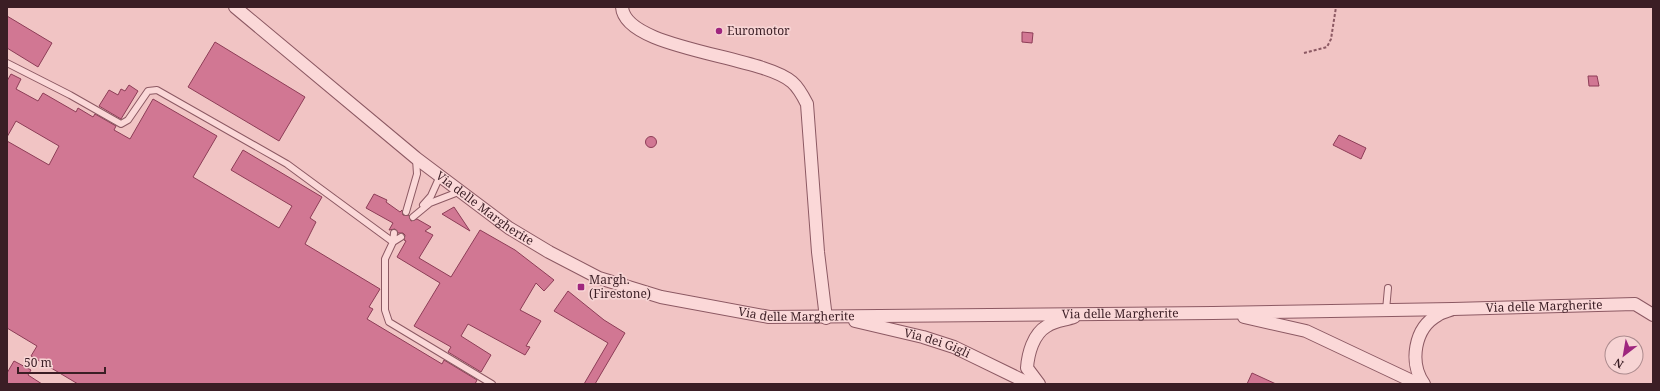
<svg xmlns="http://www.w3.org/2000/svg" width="1660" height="391" font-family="'Noto Serif',serif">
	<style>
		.building { fill: #d17793; stroke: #8d3d57 }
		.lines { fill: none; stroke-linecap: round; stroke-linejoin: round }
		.service-casing { stroke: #8c5963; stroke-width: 8 }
		.minor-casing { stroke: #8c5963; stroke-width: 14 }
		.path { stroke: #8c5963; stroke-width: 2; stroke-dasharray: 3 2; stroke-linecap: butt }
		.service { stroke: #fbd8d8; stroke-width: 6 }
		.minor { stroke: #fbd8d8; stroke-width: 12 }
		.poi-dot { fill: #9f267e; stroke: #f7d4d4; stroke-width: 1.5 }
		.labels { text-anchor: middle; stroke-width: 3.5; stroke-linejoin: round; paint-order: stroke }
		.poi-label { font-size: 12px; fill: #3b1e25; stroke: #f7d4d4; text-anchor: start }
		.street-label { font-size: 12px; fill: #3b1e25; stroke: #f7d4d4 }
	</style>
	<rect width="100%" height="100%" fill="#f1c4c4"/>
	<!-- building -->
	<path class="building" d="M7,16L52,43L38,67L7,48Z
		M1022,32L1033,33L1032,43L1022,42Z
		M215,42L305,97L279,141L188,87Z
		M11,74L21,79L16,89L38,101L43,93L76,112L78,108L93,117L95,114L116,126L114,130L130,139L153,99L217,136L193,177L279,228L292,206L231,170L243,150L322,197L310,218L316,222L305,244L380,289L369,307L373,309L367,319L442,364L444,360L477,380L475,384H78L31,356L37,346L7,328V141L49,165L59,146L16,121L7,137V81Z
		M1588,76H1597L1599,86H1589Z
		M129,85L138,91L121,119L99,106L109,90L118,95L121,89L125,91Z
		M1339,135L1366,148L1361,159L1333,145Z
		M645.5 142a5.5 5.5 0 1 1 11 0a5.5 5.5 0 1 1-11 0Z
		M374,194L387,200L386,202L400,212L402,210L403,215H409L411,221L417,219L431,227L425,231L433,235L419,258L451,277L480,230L515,250L554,280L544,291L536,283L520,310L541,321L526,346L530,347L525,355L468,324L461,336L491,355L481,372L448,352L451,347L414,326L440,283L397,257L406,241L404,240L405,235L403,233H398L395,229L389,230L393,223L366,208Z
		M454,207L470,231L442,214Z
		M568,291L604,320L625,333L595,384H584L608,343L554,311Z
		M14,361L31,370L28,375L42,384H7V373Z
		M1252,373L1276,384H1247Z"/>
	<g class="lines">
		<!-- service casing -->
		<g class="service-casing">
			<path id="service" d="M7,63L70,95L121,124L128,120L148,91L157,90L287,164L393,242L385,259V310L389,322L492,384
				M423,205L431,196L440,176
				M406,212L417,174L416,159
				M413,217L430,203L461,191
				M394,233L393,242L401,237
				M1386,310L1388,288"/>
		</g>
		<!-- minor casing -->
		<g class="minor-casing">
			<g id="minor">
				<path id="s1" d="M235,7L416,158L509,228L549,252L599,278L661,297L769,317L1213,313L1453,309"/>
				<path d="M622,7C625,50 761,55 792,82C799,88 803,96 807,104L818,252L826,318"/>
				<path d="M1244,317L1306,331L1412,381L1422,384"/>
				<path id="s2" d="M855,321L923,337L954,347L1030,384"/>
				<path d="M1039,384L1027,368C1028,354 1033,334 1047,326C1054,321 1066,320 1074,317"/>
				<path id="s3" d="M1424,384C1409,363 1414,328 1438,315C1442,312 1448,311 1453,309L1635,304L1653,315"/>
			</g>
		</g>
		<!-- path -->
		<path class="path" d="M1304,53L1327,47L1331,39L1336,7"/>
		<!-- service -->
		<use href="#service" class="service"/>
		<!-- minor -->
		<use href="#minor" class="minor"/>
	</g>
	<!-- markers -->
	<g class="poi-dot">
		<circle cx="719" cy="31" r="4"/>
		<rect x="577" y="283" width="8" height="8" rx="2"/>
	</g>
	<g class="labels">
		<!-- poi labels -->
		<g class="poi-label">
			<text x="727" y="35">Euromotor</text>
			<text x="589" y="284">Margh.<tspan x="589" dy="14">(Firestone)</tspan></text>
		</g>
		<!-- street labels -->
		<g class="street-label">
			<text dy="4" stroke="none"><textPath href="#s1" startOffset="321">Via delle Margherite</textPath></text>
			<text dy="4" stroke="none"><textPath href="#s3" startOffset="186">Via delle Margherite</textPath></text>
			<text dy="4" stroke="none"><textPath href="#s1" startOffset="657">Via delle Margherite</textPath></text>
			<text dy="4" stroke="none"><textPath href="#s1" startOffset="981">Via delle Margherite</textPath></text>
			<text dy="4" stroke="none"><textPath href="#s2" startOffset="85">Via dei Gigli</textPath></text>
		</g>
	</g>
	<!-- border -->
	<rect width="1660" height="391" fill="none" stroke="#3b1e25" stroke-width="16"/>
	<!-- north arrow -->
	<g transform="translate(1624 355) rotate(211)"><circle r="19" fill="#f7d4d4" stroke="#ac8b8e"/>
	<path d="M0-3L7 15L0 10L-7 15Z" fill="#9f267e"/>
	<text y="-6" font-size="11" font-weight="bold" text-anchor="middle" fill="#3b1e25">N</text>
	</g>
	<!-- scale -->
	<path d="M18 367v6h87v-6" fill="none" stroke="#3b1e25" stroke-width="2"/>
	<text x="24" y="367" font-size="12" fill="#3b1e25" stroke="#f7d4d4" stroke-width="3" paint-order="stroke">50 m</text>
</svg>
